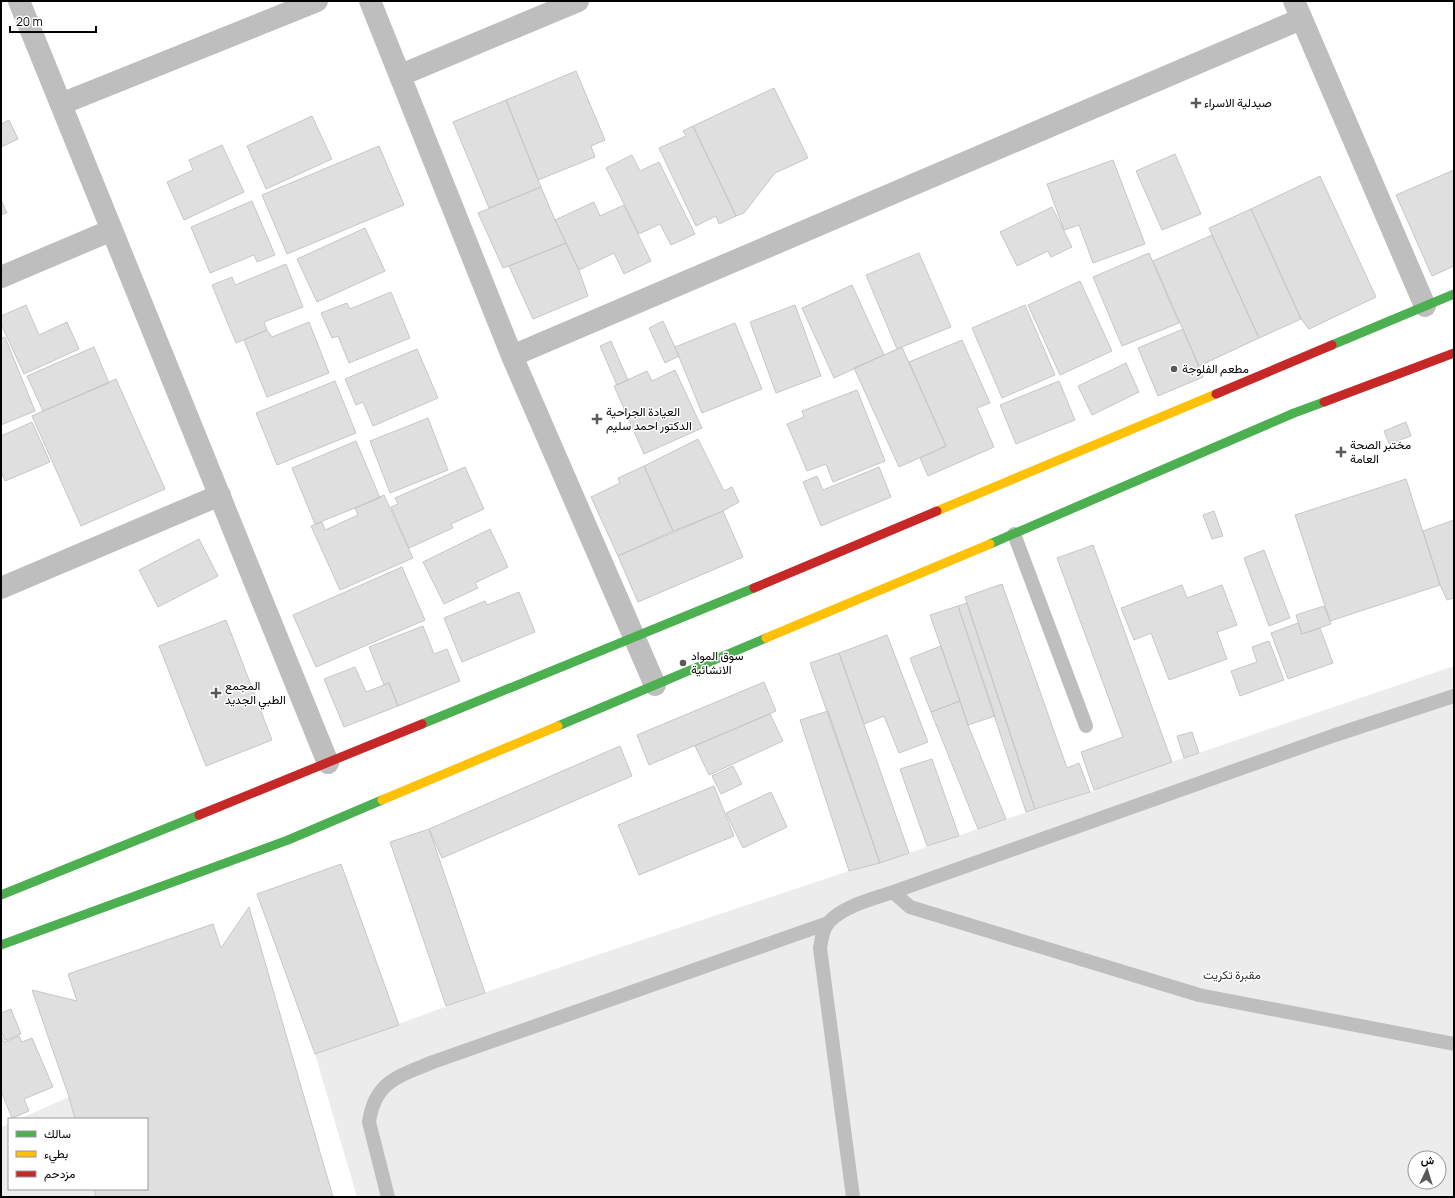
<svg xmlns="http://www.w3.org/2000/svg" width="1455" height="1198" font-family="Manrope,Vazirmatn,sans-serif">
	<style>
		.green { fill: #ececec; fill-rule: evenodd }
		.building { fill: #dfdfdf; stroke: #c7c7c7 }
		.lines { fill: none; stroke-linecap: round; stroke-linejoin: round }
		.lane { stroke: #bebebe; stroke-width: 14 }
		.street { stroke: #bebebe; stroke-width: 22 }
		.fast { stroke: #4caf50; stroke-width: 9 }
		.slow { stroke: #ffc107; stroke-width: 9 }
		.jam { stroke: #c62828; stroke-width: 9 }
		.poi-dot { fill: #595959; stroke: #fff; stroke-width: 1.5 }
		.labels { text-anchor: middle; stroke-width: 3; stroke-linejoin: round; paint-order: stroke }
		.poi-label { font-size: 12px; fill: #000; stroke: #fff; text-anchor: start }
		.park-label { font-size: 12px; fill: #333; stroke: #fff }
	</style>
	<rect width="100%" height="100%" fill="#fff"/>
	<!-- green -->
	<path class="green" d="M1454,666V1197H357L315,1054L495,989L849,871L909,853L1006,819L1090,792L1172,762ZM1415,1158H1439V1182H1415Z
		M69,1097L75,1119H19Z
		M9,1124V1189H94L96,1197H1V1127Z"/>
	<!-- building -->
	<path class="building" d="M576,71L605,140L591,146L595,157L538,180L506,100Z
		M774,88L808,158L775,173L744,213L736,216L693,126Z
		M506,100L541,187L489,208L453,122Z
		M312,116L332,159L266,189L247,146Z
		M9,120L18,139L1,147V124Z
		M693,126L736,216L719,224L716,216L696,226L659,148L686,136L683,131Z
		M222,145L244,192L184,220L167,182L193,170L189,160Z
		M379,146L404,205L287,254L262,195Z
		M1175,154L1201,214L1162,230L1136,171Z
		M632,155L640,171L659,162L695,234L671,245L660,224L639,234L606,168Z
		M1113,160L1145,244L1093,263L1079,225L1064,230L1047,184Z
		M1454,170V266L1432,276L1396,195Z
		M1320,176L1376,297L1309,329L1301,319L1251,209Z
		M541,187L555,220L566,243L509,266L503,268L478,213Z
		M1,200L7,213L1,215Z
		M252,201L275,255L257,262L254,255L210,273L191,227Z
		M594,202L600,216L624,205L651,261L624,274L614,253L579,270L555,220Z
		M1052,207L1072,247L1051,257L1048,251L1017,266L1000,232Z
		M1251,209L1301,319L1259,338L1209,228Z
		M365,228L385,271L317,302L297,259Z
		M1212,235L1259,338L1199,366L1153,261Z
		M566,243L579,270L588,296L533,319L509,266Z
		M919,253L951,327L897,349L866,275Z
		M1149,253L1179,323L1122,346L1093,277Z
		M286,264L303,307L264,322L267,330L236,343L212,285L232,277L235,285Z
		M1080,281L1112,351L1060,375L1028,305Z
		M852,285L884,355L834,378L802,308Z
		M391,292L410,338L349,363L338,336L332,338L321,313L347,303L350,309Z
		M26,305L39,335L67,322L79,349L24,374L1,324V316Z
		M795,305L821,376L776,393L750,322Z
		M1025,305L1055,375L1002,398L972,328Z
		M663,321L679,356L665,363L649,328Z
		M309,322L329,373L267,397L244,340L267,330L272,337Z
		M735,323L762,389L702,413L675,347Z
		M1183,329L1203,377L1158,396L1138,348Z
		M5,337L35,411L1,425V339Z
		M962,340L990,403L977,408L994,447L928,476L920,458L946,446L909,362Z
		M611,341L628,380L617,385L600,346Z
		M94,347L109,383L43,411L27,376Z
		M902,347L946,446L899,467L854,368Z
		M417,349L438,398L373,426L363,402L356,405L345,379Z
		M1126,363L1139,392L1092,415L1078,386Z
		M675,370L702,428L644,454L614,386L647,371L652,381Z
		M116,379L165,489L81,526L32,416Z
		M335,381L356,433L277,465L256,413Z
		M1059,381L1075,420L1016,444L1000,405Z
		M857,390L885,461L833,482L826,464L807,471L787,424L804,417L802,411Z
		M428,418L448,470L390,493L370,441Z
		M32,422L50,462L5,481L1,472V436Z
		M1406,422L1411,436L1389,444L1384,431Z
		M698,439L724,491L732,487L739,502L723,511L673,531L644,466Z
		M356,441L380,498L315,524L292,468Z
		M644,466L673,531L618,556L591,497L620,483L618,478Z
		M465,467L484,509L451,524L453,528L409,548L391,507L398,504L395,498Z
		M879,467L891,497L821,526L803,482L817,476L823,490Z
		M1406,479L1440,585L1330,621L1295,515Z
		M384,495L413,558L340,590L311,526L322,522L325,530L358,515L355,508Z
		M723,511L743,557L638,602L618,556Z
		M1214,511L1223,536L1212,539L1203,515Z
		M1454,520V598L1447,600L1440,585L1423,531Z
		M490,529L508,567L475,583L478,588L444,604L423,562Z
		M199,539L218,576L158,607L139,570Z
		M1093,545L1172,762L1094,790L1081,752L1123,737L1057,558Z
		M1264,550L1290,618L1269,626L1244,558Z
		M402,567L425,620L316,667L293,615Z
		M1002,584L1067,768L1079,763L1090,792L1035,809L965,597Z
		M1182,585L1187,598L1222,585L1237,625L1217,632L1227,659L1169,680L1151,633L1134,640L1121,608Z
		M519,592L535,632L462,662L444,618L485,601L487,605Z
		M967,603L1035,809L1026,812L958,606Z
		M958,606L995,716L968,725L930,615Z
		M1324,606L1331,624L1302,634L1296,615Z
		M226,620L272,740L206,766L159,646Z
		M1298,623L1302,634L1320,628L1333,663L1288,679L1271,633Z
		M423,626L434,654L447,649L460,681L398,706L389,683L384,685L369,647Z
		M887,635L928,742L899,753L884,716L864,724L839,653Z
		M1269,641L1284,680L1240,696L1231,671L1257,662L1252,647Z
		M941,646L960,701L931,712L910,658Z
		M839,653L909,853L880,863L810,663Z
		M355,667L366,692L389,683L398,706L344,727L324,679Z
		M764,682L776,711L649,765L637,735Z
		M960,701L968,725L1006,819L978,829L931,712Z
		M828,711L880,863L849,871L800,720Z
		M770,714L783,741L709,775L695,746Z
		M1192,732L1199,753L1184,758L1177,736Z
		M620,746L632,776L442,858L429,829Z
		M932,759L959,836L927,846L900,769Z
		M733,766L742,784L721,794L712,776Z
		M714,786L734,836L639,875L618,825Z
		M771,792L787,827L743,848L726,813Z
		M429,829L485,993L446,1006L390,842Z
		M341,864L399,1025L315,1054L257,894Z
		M249,907L333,1197H96L94,1189H147V1119H75L69,1097L32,990L77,1001L68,974L213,924L221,948Z
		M11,1009L21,1034L5,1040L1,1031V1013Z
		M1,1035L4,1042L19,1036L22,1042L32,1038L53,1087L24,1099L29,1111L12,1118L1,1091Z"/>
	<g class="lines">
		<!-- lane -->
		<path class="lane" d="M1014,534L1086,726
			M893,892L910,907L1199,995L1454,1044
			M388,1197L369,1122C375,1081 399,1076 433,1062L828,923
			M853,1197L820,948C822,939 822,929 829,922C843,906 873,899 893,892L1335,735L1454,696"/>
		<!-- street -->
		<path class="street" d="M19,1L328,763
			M370,1L512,356L655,685
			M1294,1L1425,306
			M401,75L578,1
			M61,104L317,1
			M1,277L112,230
			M512,356L1301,19
			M1,588L220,495"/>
		<!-- fast -->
		<path class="fast" d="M1332,345L1454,294
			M990,544L1294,413L1324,402
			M422,724L754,588
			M558,726L766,638
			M1,895L199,815
			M1,945L288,840L382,800"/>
		<!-- slow -->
		<path class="slow" d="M937,511L1216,394
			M766,638L990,544
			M382,800L558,726"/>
		<!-- jam -->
		<path class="jam" d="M1216,394L1332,345
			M1324,402L1454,353
			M754,588L937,511
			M199,815L422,724"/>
	</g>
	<!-- markers -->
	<g class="poi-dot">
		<path d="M1194 97h4v4h4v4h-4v4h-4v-4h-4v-4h4z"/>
		<circle cx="1174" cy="369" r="4"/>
		<path d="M595 413h4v4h4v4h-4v4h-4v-4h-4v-4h4z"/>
		<path d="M1339 446h4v4h4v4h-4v4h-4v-4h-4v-4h4z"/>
		<circle cx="683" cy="663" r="4"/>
		<path d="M214 687h4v4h4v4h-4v4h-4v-4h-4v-4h4z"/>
	</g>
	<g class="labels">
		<!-- poi labels -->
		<g class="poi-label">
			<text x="1204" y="107">صيدلية الاسراء</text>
			<text x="1182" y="373">مطعم الفلوجة</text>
			<text x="606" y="416">العيادة الجراحية<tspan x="606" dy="14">الدكتور احمد سليم</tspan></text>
			<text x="1350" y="449">مختبر الصحة<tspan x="1350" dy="14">العامة</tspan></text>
			<text x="691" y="660">سوق المواد<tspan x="691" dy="14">الانشائية</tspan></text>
			<text x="225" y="690">المجمع<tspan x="225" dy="14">الطبي الجديد</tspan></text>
		</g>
		<!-- park labels -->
		<g class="park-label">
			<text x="1232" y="979">مقبرة تكريت</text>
		</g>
	</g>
	<!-- border -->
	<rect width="1455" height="1198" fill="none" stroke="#000000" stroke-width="4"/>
	<!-- legend -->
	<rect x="8" y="1118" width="140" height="72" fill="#ffffff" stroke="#999999"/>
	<rect x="16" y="1131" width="20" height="6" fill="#4caf50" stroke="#999999"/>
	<text x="44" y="1138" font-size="12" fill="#000000">سالك</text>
	<rect x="16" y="1151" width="20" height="6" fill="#ffc107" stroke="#999999"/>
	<text x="44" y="1158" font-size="12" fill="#000000">بطيء</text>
	<rect x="16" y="1171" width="20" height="6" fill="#c62828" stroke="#999999"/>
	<text x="44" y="1178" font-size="12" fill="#000000">مزدحم</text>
	<!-- north arrow -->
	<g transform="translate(1427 1170) rotate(4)"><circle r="19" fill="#ffffff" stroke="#999999"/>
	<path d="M0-3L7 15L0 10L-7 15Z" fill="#595959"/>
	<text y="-6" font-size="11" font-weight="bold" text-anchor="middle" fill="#000000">ش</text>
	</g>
	<!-- scale -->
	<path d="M10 26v6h86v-6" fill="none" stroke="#000000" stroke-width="2"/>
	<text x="16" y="26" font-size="12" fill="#000000" stroke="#ffffff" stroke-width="3" paint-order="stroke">20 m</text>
</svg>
